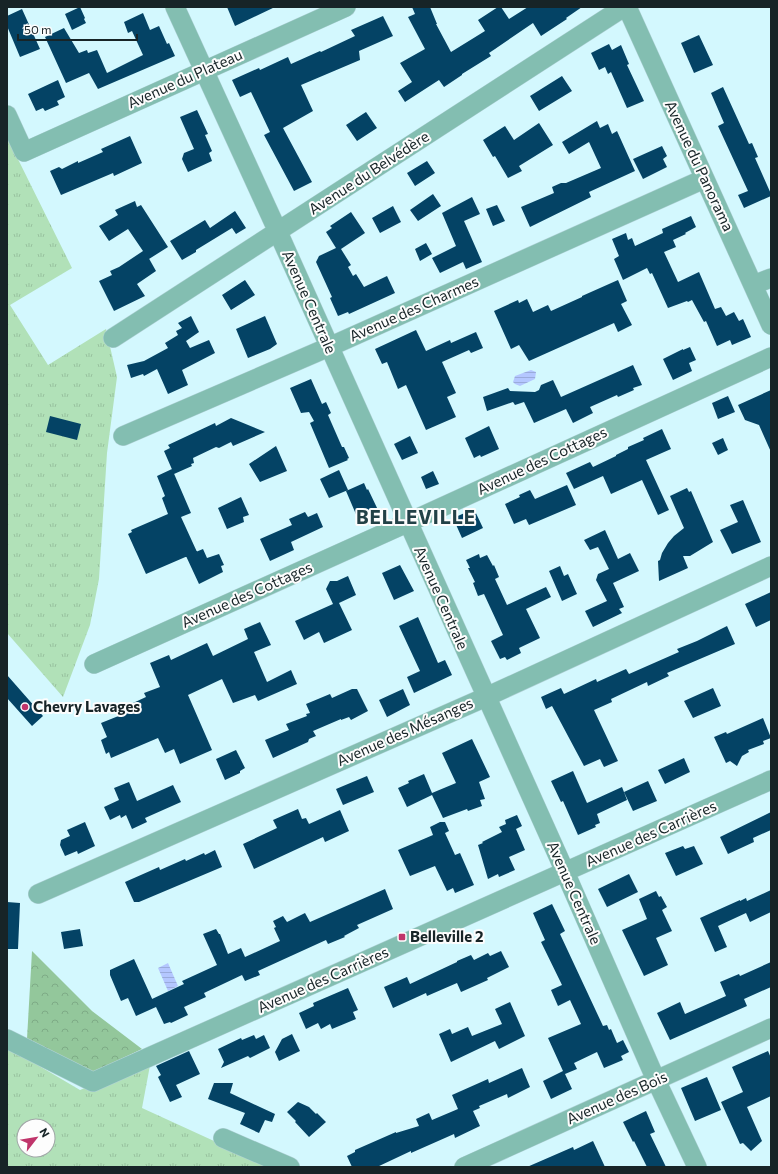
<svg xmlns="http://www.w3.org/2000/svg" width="778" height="1174" font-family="Commissioner,sans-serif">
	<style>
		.grass { fill: url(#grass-tufts); fill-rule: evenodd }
		.forest { fill: url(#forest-crowns) }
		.water { fill: url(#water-rules) }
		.building { fill: #044365 }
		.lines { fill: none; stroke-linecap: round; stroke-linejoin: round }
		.street-casing { stroke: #b1d2d7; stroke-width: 20 }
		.street { stroke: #83beb1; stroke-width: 19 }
		.poi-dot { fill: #c0356b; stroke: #fdfdfd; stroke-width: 1.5 }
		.labels { text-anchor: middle; stroke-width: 4; stroke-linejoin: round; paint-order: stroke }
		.street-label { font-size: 15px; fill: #172427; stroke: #fdfdfd }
		.poi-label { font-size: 15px; font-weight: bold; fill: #172427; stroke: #fdfdfd; text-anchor: start }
		.district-label { font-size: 19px; font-weight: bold; letter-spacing: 1px; fill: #224147; stroke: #fdfdfd }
	</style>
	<defs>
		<pattern id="grass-tufts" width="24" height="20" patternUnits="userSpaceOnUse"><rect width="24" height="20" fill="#b1e1b8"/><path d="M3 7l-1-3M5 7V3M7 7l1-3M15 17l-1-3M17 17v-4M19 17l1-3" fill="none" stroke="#98c19e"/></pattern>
		<pattern id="forest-crowns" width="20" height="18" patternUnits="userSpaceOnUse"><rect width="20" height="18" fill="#93c79b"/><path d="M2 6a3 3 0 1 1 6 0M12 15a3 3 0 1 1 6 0" fill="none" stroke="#7eab86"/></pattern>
		<pattern id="water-rules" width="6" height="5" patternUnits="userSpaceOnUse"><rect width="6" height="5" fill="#b4c7ff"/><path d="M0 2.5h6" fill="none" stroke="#9aabdb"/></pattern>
	</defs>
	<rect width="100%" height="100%" fill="#d3f8fe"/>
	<!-- grass -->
	<path class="grass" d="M7,137L72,268L10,305L48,365L106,329L117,377L107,453L99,579L90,625L63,697L7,633Z
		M7,1047L80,1090L151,1060L142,1108L271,1167H7ZM24,1126H48V1150H24Z"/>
	<!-- forest -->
	<path class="forest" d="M32,951L92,1011L142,1049L96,1071L83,1072L27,1039Z"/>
	<!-- water -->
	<path class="water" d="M531,370L536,372L535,379L520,386L515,384L513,382L515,376Z
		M168,963L178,986L168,991L158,968Z"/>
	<!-- building -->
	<path class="building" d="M80,7L85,18L84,19L86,23L72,30L65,14Z
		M227,7H275L235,26Z
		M412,7H430L437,24H436L451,52L485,31L478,20L498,7H501L509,19L528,7H582L566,18L567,19L541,36L533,23L495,49L489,53L491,56L462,74V75L444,87L439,80L405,102L398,91L412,82L400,63L425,49L408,17L415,14Z
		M22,9L40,49L20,57L7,26V16Z
		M143,13L150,30L159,26L167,44L169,43L175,56L98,89L89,73L66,83L45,37L64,28L79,53L87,50L88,53L97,50L107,73L143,55L132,31L128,33L124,22Z
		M383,16L393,36L359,51L360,60L301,85L313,111L283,128L312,182L294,191L264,135L270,132L251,92L240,97L232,80L259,68L260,70L288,57L291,64L320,51L321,52L355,36L351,30Z
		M699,35L713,65L694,73L681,43Z
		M609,44L612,50L621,45L629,64L627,65L644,101L627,108L611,72L608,74L605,67L599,70L591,53Z
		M562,76L572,91L539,111L530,96Z
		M58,80L65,97L57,101L59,105L45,111L43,108L36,111L28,94Z
		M723,87L749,144L752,143L758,157L755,158L771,194V196L744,208L738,195L748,191L718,126L724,123L711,93Z
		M197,110L208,134L205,135L212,151L209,153L212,161L188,172L182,159L184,153L194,149L180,117Z
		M366,112L377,128L357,141L346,125Z
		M597,121L600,128L608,124L612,134L617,131L635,171L589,192L591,197L530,227L521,207L554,193L552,187L561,183H566L601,168L589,142L569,154L562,142Z
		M539,123L553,145L519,166L522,171L508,178L495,156L493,157L483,140L505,126L514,140Z
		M130,136L142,163L114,176L113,173L61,195L50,171L59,167L62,169L78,161V163L103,152L101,149Z
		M662,146L667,156L663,159L667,167L643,179L633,159Z
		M427,161L435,173L415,186L407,173Z
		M433,194L441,206L418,221L410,210Z
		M472,197L480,214L464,221L482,262L466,269L463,262L440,273L432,258L456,246L442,213Z
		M135,201L137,207L141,205L168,247L149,259L147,255L156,271L137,284L145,296L114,311L99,281L112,275L110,271L119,267L143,251L128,229L109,241L99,226L118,215L115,210Z
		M497,205L505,221L493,226L486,209Z
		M393,206L401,222L380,233L372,218Z
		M235,211L246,228L236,234L232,228L196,250V252L182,260L170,241L205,220L210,228Z
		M351,212L365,233L341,249L351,265L348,267L353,276L356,274L364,287L387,276L395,293L349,314L348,312L338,316L330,298L332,297L316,262L319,256L336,248L326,232L332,228L330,226Z
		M691,216L696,227L685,233L686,234L673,240L676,247L664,252L678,282L699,272L715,309L721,307L726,316L734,312L739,321L743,319L751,337L732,345L730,340L717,346L706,321L704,322L692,300L688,302L687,301L668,308L652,273L650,274L647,268L623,280L614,259L619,256L612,239L626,233L628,240L632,238L635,246L663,233L662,229Z
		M426,243L432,254L420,261L415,249Z
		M245,280L255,295L231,310L222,295Z
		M618,280L627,301L621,304L632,325L618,332L614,323L529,361L519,345L511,349L494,311L518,300L519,303L527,299L533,312L548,305L551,311L582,297V296Z
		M191,316L199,332L186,341L190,348L209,340L215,353L182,370L188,385L168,394L157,369L144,376L143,374L131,378L127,365L144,361L168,348L165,343L178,335L176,331L182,328L178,323Z
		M265,316L277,344L270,349L248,358L236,329Z
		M416,330L426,351L450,340L451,343L476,332L483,348L471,353L469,350L442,362L456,393L447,397L456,417L426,430L406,385L398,389L387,362L382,364L375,349Z
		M690,347L696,360L689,363L692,371L673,380L663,359L683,349V350Z
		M633,365L642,385L633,388L634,390L618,397L617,395L590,407L593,413L573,423L566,409L534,423L524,402L515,405L513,402L487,411L483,397L508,388L510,391L535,392L539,390L541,385L553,380L561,397Z
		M311,379L322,404L326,402L331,413L328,415L342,447H344L349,458L347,459L348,460L329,468L310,423L314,421L309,412L301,413L290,388Z
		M771,390V452L759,425L745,420L738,405Z
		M728,396L735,412L718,419L712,403Z
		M50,416L81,424L77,440L46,432Z
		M231,418L265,432L233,446L231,442L219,448L216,447L193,458L194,463L191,464L192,466L174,474L164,451L170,448L168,445L215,423L216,426Z
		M489,426L499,449L481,457L480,455L474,458L465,438Z
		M662,429L671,449L646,460L669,510L658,515L642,480L611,494L603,476L574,489L566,473L590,462L593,467L616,456V455L628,449V447L644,440L643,438Z
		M410,436L418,453L402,460L394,444Z
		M723,438L728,450L718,455L712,443Z
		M276,446L287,471L260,482L249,464Z
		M172,469L191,513L181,517L197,552L146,574L128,534L132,532L131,530L168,514L162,498L165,496L157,476Z
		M339,470L348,490L329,498L320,479Z
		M433,471L439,484L426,489L421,477Z
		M364,483L367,490L368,489L378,510L358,519L346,491Z
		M567,485L576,505L529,525L526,519L514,524L505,504L520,497L519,495L530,490L535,499Z
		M687,488L689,492L691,491L713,542L690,556H683L688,568L659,581L658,561L660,560L662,553L668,543L674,536L684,528L670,496Z
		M241,497L249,515L243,517L244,522L227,529L218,508Z
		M743,500L761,542L732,554L720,530L738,522L730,505Z
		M474,509L483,528L462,538L453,518Z
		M305,512L308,517L317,513L323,527L291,542L294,550L270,561L260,539L292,525L289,519Z
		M605,530L618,559L630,553L639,571L613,583L624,607L619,609L622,613L593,627L585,611L607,601L596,580L598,574L609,569L598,547L590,550L584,540Z
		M203,549L207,558L219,554L224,565L221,566L223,572L199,584L186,556Z
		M479,554L480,558L487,555L493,566L494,565L499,577L495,579L507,605L546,587L551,597L526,609L540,638L519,648L521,653L507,660L505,657L500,659L491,641L503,635L484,594L478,596L473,583L475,582L468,568H470L466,560Z
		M400,565L414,591L394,600L382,573Z
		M560,566L564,576L568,574L577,594L562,601L549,571Z
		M348,576L356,595L339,603L352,630L324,643L319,632L304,640L295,621L333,604L326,589L330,581H337Z
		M771,592V620L756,627L745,604Z
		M418,617L438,663L445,660L452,675L414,693L407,677L420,671L399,626Z
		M260,622L271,645L254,652L267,682L291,670L297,684L258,701L255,695L233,703L222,679L188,695L212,750L180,764L174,749L165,753L158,738L111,758L109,752L106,754L101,740L107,737L101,723L136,709L133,703L146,697L144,693L160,687L150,663L169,655L171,660L207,643L213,656L248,639L244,629Z
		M727,626L735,644L667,673L669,676L648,686L647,682L611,699L612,702L594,710L618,761L604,767L600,759L584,766L552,706L546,709L541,697L561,688L564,694L596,679L597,682L626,669L629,674L679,652L677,649L697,641Z
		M7,675L43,716L32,726L7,698Z
		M713,688L721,706L693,718L684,701Z
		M352,689H357L368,711L351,720L349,717L341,720V719L313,731L316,736L309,739L308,742L273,758L265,740L289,730L286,724L307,716L306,714L310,713L306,704L330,694L332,698Z
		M403,689L410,705L387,717L379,700Z
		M763,718L771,738L763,741L764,744L748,750L749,752L742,756L737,766L730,761L726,763L714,737L726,732L727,734Z
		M472,739L490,777L479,782L485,799L480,800L482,806L468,811L467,809L443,818L432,795L407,807L398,788L409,783L408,781L424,774L432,793L456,783L442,753Z
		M236,750L245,768L240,771V773L225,780L216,759Z
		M684,758L690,772L665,784L658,770Z
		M573,771L587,803L622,787L627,800L597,814L600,823L595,825L596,827L578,835L563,801L561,802L551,781Z
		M367,776L374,792L343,805L336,789Z
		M648,781L657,801L633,811L624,792Z
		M129,782L137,801L173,785L181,802L145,818L147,822L132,829L126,815L121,818L120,815L110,820L104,807L119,800L114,788Z
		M298,809L302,819L306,818L309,824L340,810L349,831L325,842L323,837L254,869L243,844L277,828L273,820Z
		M771,812V830L753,838L754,842L728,854L720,837Z
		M517,815L522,826L516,829L525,850L509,857L515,870L499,877L498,874L488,879L478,845L483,843L482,842L502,832L499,827L506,824L505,820Z
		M85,822L95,846L78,854L77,851L65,856L60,845L61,840L70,836L67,830Z
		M440,822H445L449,831L445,833L455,855L460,853L474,885L455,893L453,888L447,891L435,866L410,876L398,850L433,835L430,827Z
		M683,846L685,849L694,846L703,864L676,876L665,853Z
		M215,850L222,867L139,902H134L125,882L159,867L160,870L185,859L186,861L204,853L205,855Z
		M629,874L638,892L607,907L598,889Z
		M385,889L393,909L357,925L359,928L344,936L345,937L328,944L326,940L258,971L260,975L245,981L242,975L204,993L206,997L184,1007L188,1015L171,1023L170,1022L164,1024L156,1007L136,1016L128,998L121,1001L110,975V970L134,959L154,1003L152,999L184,984L182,981L217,965L203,934L216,929L219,934H220L228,954L241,948L245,957L280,941L274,928L276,927L273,921L283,916L287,922L305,913L310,922Z
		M771,890V912L750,922L746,913L718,926L727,947L715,952L700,918L740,900V901L746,898L747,901Z
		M656,891L659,897L661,896L667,907L662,910L672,931L656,938L668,965L644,976L622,930L647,919L639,899Z
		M7,902L20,903L18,949H7Z
		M552,904L565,931L560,934L603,1026L607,1025L609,1030L611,1029L617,1043L623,1040L629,1052L621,1056L623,1060L604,1068L597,1052L574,1063L577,1069L565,1074L572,1089L551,1099L543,1081L563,1071L548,1038L581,1024L570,1000L558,1006L551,990L562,985L541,942L545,940L533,913Z
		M80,929L83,946L64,949L61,932Z
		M501,951L509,967L487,978L488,980L461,992L457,983L427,996L426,993L393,1008L384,987L407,977L410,984L457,962V961L471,955L474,960L488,953L490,956Z
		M771,962V987L744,999L747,1006L670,1040L657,1013L680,1002L685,1014L726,996L720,982L739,974L740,976Z
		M348,988L358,1010L353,1012L356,1019L332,1029L330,1024L321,1029L318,1023L306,1029L299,1013L314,1006L313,1003Z
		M510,1002L525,1036L499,1049L495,1041L451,1062L439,1034L450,1029L452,1034L468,1027L472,1036L502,1024L495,1009Z
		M292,1034L300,1051L279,1061L275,1052L282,1039Z
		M254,1035L256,1039L264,1035L270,1048L250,1058L248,1056L221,1068L224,1062L218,1049L241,1038L242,1040Z
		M189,1051L200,1074L176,1085L182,1097L170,1102L158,1077L161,1075L156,1066Z
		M768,1051L771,1058V1096L747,1107L762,1141L751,1151L743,1143L740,1144L721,1102L743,1092L732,1067Z
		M522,1068L530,1087L508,1098L507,1094L479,1106L480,1108L473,1111L480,1126L455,1138L454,1134L411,1153V1151L377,1167H352L347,1156L355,1152V1150L396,1132V1133L419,1126L416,1119L429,1113L432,1120L458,1109L452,1095L488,1079L489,1083Z
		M707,1077L721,1110L695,1121L681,1088Z
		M214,1083H233L230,1093L275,1114L272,1122L265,1120L259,1133L240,1124L245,1113L208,1099Z
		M298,1102L309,1107L316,1114L317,1113L326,1122L309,1137L295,1122L296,1121L287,1112Z
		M646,1111L655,1132L650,1134L666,1167H647L634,1141L633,1142L623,1122Z
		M593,1141L605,1167H527L573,1147L574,1150Z"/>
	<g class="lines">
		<!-- street casing -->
		<g class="street-casing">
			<path id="street" d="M175,7L278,232L558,856L656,1080L697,1167
				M627,7L771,325
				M7,115L24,152L346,7
				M753,285L771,278
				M113,338L624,7
				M123,436L329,347L704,179
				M94,664L407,523L771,357
				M38,894L486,697L771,566
				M7,1039L93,1082L771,780
				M223,1138L290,1167
				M464,1167L771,1028"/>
		</g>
		<!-- street -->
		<use href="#street" class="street"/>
	</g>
	<!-- markers -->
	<g class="poi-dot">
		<circle cx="25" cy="707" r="4"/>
		<rect x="398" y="933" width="8" height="8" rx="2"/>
	</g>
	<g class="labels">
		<!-- street labels -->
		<g class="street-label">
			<text transform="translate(185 79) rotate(-24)" y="5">Avenue du Plateau</text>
			<text transform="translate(699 166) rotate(65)" y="5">Avenue du Panorama</text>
			<text transform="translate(369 173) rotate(-33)" y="5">Avenue du Belvédère</text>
			<text transform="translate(309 302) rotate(66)" y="5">Avenue Centrale</text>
			<text transform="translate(414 309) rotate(-24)" y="5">Avenue des Charmes</text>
			<text transform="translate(542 461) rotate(-25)" y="5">Avenue des Cottages</text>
			<text transform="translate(247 595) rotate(-24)" y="5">Avenue des Cottages</text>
			<text transform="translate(441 598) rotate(66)" y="5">Avenue Centrale</text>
			<text transform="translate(405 732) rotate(-24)" y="5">Avenue des Mésanges</text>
			<text transform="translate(651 834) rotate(-24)" y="5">Avenue des Carrières</text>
			<text transform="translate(574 893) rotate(66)" y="5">Avenue Centrale</text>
			<text transform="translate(323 980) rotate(-24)" y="5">Avenue des Carrières</text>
			<text transform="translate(617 1098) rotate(-24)" y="5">Avenue des Bois</text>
		</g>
		<!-- poi labels -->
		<g class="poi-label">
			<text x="33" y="712">Chevry Lavages</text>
			<text x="410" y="942">Belleville 2</text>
		</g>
		<!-- district labels -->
		<g class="district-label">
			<text x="416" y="524">BELLEVILLE</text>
		</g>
	</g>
	<!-- border -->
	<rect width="778" height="1174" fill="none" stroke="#172427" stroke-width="16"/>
	<!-- north arrow -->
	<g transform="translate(36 1138) rotate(59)"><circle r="19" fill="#fdfdfd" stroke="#a1a6a7"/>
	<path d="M0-3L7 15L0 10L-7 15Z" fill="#c0356b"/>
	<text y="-6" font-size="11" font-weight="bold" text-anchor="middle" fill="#172427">N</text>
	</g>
	<!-- scale -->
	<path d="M18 34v6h119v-6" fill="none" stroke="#172427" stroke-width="2"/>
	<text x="24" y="34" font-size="12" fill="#172427" stroke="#fdfdfd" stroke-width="3" paint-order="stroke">50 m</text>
</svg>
